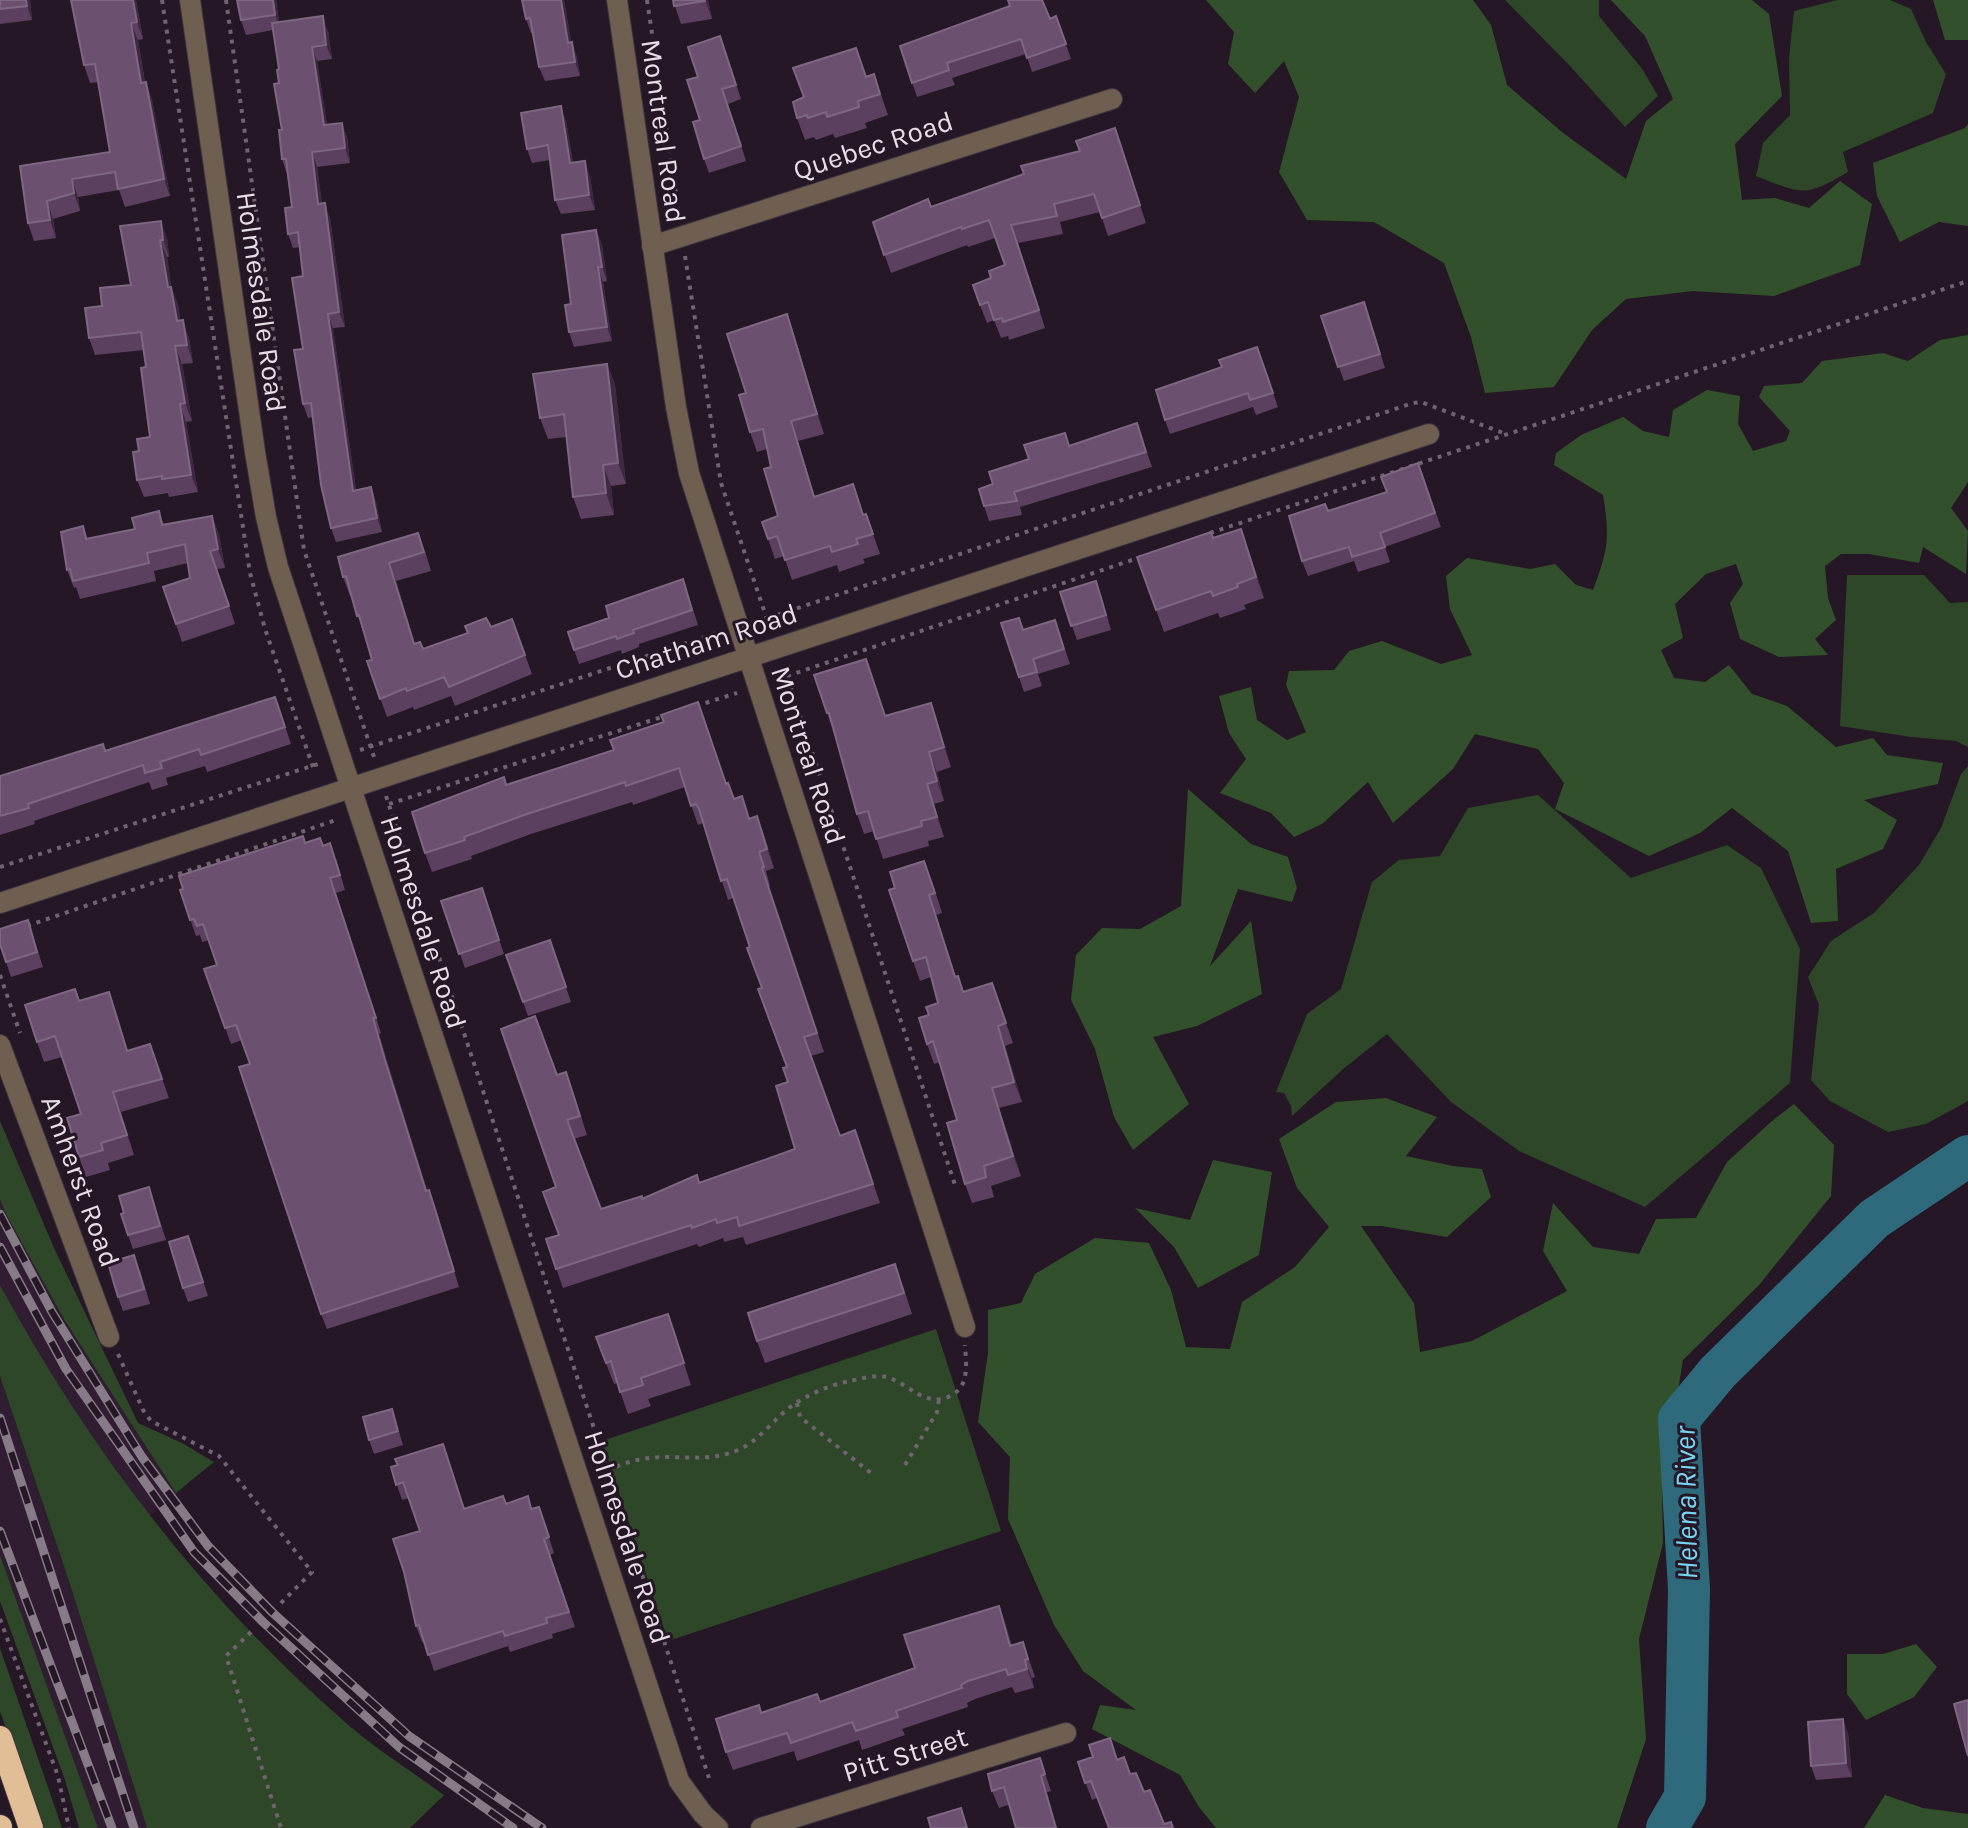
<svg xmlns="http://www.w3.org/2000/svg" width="1968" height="1828" font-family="Karla,sans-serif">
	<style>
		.built { fill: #301d31 }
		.green { fill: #2e4728 }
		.forest { fill: #33502c }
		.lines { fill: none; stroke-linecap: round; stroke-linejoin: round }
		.river { stroke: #2f6a7c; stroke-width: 42 }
		.minor-casing { stroke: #403340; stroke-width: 22 }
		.highway-casing { stroke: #403340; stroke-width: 26 }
		.path { stroke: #716471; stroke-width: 4; stroke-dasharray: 4 6; stroke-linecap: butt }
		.minor { stroke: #6e5f50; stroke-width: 20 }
		.highway { stroke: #e2be96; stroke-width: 24 }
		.rail-casing { stroke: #877b87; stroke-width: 9 }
		.rail { stroke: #251725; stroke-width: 6; stroke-dasharray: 18; stroke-linecap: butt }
		.wall { fill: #5c4060 }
		.shaded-wall { fill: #3f2842 }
		.building { fill: #6b516f; stroke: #7e6782; stroke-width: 2 }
		.labels { text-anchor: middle; stroke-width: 6; stroke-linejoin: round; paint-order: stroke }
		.street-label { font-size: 28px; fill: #e8dee8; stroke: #251725 }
		.water-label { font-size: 30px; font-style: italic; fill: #78d5f3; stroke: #251725 }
	</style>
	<rect width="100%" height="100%" fill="#251725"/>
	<!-- built -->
	<path class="built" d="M0,1199L65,1321L176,1493L149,1516L87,1432L31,1342L0,1285Z
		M0,1376L68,1578L147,1828H98L0,1555Z"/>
	<!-- green -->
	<path class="green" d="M1505,0H1599V16L1643,70L1658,96L1625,127L1570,66Z
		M1837,0H1890L1911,9L1926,42L1946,74L1933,113L1843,152L1848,172C1804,198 1802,194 1756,176L1763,143L1790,115L1789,58L1794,11Z
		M1847,575H1924L1950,603L1968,602V747L1956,741L1911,737L1840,726Z
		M1968,766V1101L1926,1124L1888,1132L1830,1101L1811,1080L1819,1005L1808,977L1831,941L1874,913L1919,865L1941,828L1961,774Z
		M1538,795L1631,878L1727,845L1761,868L1800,949L1790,1083L1645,1207L1519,1151L1451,1102L1387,1034L1342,1070L1292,1116L1291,1106L1284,1093L1276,1092L1307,1014L1341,989L1372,882L1399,860L1440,856L1468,808Z
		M0,1121L54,1248L138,1423L182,1443L214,1462L176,1493L65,1321L6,1214L0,1199Z
		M0,1285C90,1451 203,1598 346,1723C376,1749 411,1771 444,1795L410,1828H147L68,1578L0,1376Z
		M936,1329L1001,1531L668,1641L602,1441Z
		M0,1555L98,1828H79L65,1780L0,1601Z
		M0,1648L62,1828H41L0,1711Z"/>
	<!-- forest -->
	<path class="forest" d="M1206,0H1473L1491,25L1507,85L1562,132L1626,179L1646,121L1673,99L1645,36L1611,0H1752L1769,14L1782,96L1735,144L1742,200L1775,198L1809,208L1840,181L1872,204L1860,265L1774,296L1693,291L1626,299L1592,330L1554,387L1485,393L1471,337L1444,263L1374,222L1307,220L1279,172L1299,97L1284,61L1255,93L1228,64L1234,32Z
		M1933,0H1968V40H1945Z
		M1968,124V226L1939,222L1900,242L1877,196L1873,163L1965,128Z
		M1968,335V482L1951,508L1968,531L1966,574L1923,547L1919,563L1869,554H1841L1825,566L1828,598L1836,620L1815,639L1828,655L1779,657L1740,639L1730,603L1743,584L1736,564L1706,574L1675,604L1683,638L1661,650L1674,678L1705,682L1729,665L1752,694L1787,706L1836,747L1873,738L1887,755L1943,763L1938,784L1864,800L1897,820L1883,849L1836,869L1838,921L1811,923L1788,851L1732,808L1700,833L1649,856L1555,809L1564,783L1538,749L1475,734L1453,769L1393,823L1368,782L1322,824L1294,837L1271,813L1220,793L1246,759L1229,733L1219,696L1251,687L1257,720L1287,740L1306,732L1286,685L1289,671L1334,670L1349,651L1382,641L1441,664L1472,655L1450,609L1446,576L1467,558L1530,569L1555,564L1576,585L1593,590C1608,550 1610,538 1603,495L1554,465L1556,453L1581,435L1623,417L1643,431L1669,437L1673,410L1707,390L1740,396L1738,424L1753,451L1786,441L1790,431L1759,397L1764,386L1802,383L1822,361L1883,353L1908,361L1940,340Z
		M1188,789L1251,844L1288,857L1297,888L1292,902L1238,889L1210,966L1251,921L1262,994L1197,1026L1153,1037L1189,1104L1133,1150L1114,1117L1095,1049L1071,1000L1076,955L1102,928L1140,929L1181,906Z
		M1386,1098L1437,1117L1406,1156L1453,1166L1482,1169L1491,1197L1447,1237L1382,1226H1361L1414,1303L1420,1352L1472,1341L1567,1291L1543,1251L1553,1203L1593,1247L1639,1254L1656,1219L1696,1218L1727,1162L1772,1121L1794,1104L1834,1145L1831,1196L1759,1285L1683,1360L1662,1490L1663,1543L1639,1639L1646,1739L1617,1828H1216L1199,1807L1180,1775L1092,1729L1100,1705L1136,1710L1083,1671L1054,1625L1008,1519L1010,1457L978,1422L988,1353V1310L1021,1303L1035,1274L1095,1238L1149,1243L1171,1290L1186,1347L1230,1349L1242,1302L1295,1267L1329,1227L1297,1188L1279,1139L1336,1102Z
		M1213,1160L1272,1172L1259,1255L1198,1288L1174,1247L1135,1208L1190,1220Z
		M1916,1644L1937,1667L1914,1697L1866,1720L1847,1694V1654H1883Z
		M1885,1795L1923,1808L1968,1814V1828H1864Z"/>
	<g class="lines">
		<!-- river -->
		<path class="river" d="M1667,1828L1685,1797L1689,1589L1679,1419L1718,1372L1874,1219L1968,1156"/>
		<!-- minor casing -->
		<g class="minor-casing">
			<path id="minor" d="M190,0L255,452L266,517L278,567L679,1781L703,1814L718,1828
				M617,0L676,407L689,473L965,1327
				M652,246L1112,99
				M0,903L1429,434
				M0,1045L109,1337
				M761,1828L1066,1733"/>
		</g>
		<!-- highway casing -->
		<g class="highway-casing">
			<path id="highway" d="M0,1738L31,1828
				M0,1827V1828"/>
		</g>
		<!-- path -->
		<path class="path" d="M162,0L250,573L265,629L313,767
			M226,0L304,550L374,757
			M647,0L679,215
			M685,256L721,483L770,628
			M1210,533L1968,281
			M759,621L1413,403L1421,402L1506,434
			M784,667L955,1185
			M787,676L1141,557
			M696,706L737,693
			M360,750L720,632
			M386,796L709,1778
			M389,804L665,716
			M0,867L321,763
			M27,926L339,819
			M0,975L20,1033
			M118,1354L143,1410L151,1421L219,1456L312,1572L279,1605
			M797,1403L800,1417L871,1473
			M905,1465L937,1412L939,1399
			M607,1470C618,1466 630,1461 642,1459C674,1453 707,1464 738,1450C759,1441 771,1422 789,1408C806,1395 830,1385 850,1381C860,1379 876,1374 886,1377C910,1383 925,1410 952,1395C970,1385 966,1362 965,1345
			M0,1619L58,1776L69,1828
			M251,1632L226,1656L281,1828"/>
		<!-- minor -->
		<use href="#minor" class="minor"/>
		<!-- highway -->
		<use href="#highway" class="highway"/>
		<!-- rail casing -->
		<g class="rail-casing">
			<path id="rail" d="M0,1214L52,1312L142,1457L208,1546L273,1613L409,1736L542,1828
				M0,1247L66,1369L194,1552L263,1622L399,1747L513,1828
				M0,1418L134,1828
				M0,1531L112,1828"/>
		</g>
		<!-- rail -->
		<use href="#rail" class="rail"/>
	</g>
	<!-- wall -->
	<path class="wall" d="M0,0H30L32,20L0,24Z
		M71,0H136L143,39L138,40L145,82L152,100L170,196L125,207L119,190L78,197L80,211L53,219L56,238L34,241L28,223L20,166L110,152L98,82L90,83L84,65Z
		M237,0H276L279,22L328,31L332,59L317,61L327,125L342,123L347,137L350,163L317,167L322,204L330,218L345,327L333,328L356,490L371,487L376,502L382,532L336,542L331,528L313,417L308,418L303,404V276L300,247L293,248L288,234L292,207L287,174L282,159L279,69L273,30L246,35L241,20Z
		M522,0H564L571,42L577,57L580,76L545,81L539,67L533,33H531L526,19Z
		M673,0H708L712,19L681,24Z
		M1056,16L1071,59L1032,72L1026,54L952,78L955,85L917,97L900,46L1050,19Z
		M720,36L741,99L728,104L746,161L709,173L704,159L700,120Z
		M874,74L888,115L865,123L867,128L835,138L833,134L816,140L814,137L805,140L797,118L866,77Z
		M566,121L573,163L590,176L595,210L561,214L555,200L550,160L532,163L527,149Z
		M1115,128L1146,223L1108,236L1100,212L1060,222L1063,234L1018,243L1045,328L1009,340L1008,336L1001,338L994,320L987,323L980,305L991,278L1005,265L995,238L968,247L967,245L891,273L873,222L931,207L1024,174L1080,151Z
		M120,226L167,238L169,257H167L171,287L178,304L180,321L189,338L193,363L182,364L192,421L186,422L198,492L169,497L168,493L144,497L137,480L139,451L150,437L146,367L144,350L95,355L89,338L102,306L131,285Z
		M596,230L602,245L607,281L603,282L612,341L574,347L569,332L571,304Z
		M1321,316L1369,317L1385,368L1344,381Z
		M794,334L824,434L798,441L815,497L863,515L866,514L880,554L863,559L865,563L839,572L837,565L792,580L784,556L775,559L768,539L778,516L771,467L767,449L757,452L750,432L746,393Z
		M1257,347L1278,407L1256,415L1253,407L1170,434L1165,420L1222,367Z
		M607,364L615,385L626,484L611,486L614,515L581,519L573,497L566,437L548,439L540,418Z
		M1137,423L1152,467L1020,507L1022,515L989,521L984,506L993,484L1070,446Z
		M1418,463L1441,527L1385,547L1390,562L1358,572L1354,561L1308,576L1302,561L1328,511L1387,492Z
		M159,511L164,525L212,516L219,535L225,568L217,569L235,624L182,642L163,587L190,578L188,563L154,571L156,581L80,599L76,587L74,588L67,570L83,526L88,539L135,529Z
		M1214,538L1249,551L1264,598L1244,605L1246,609L1220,618L1218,613L1164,632L1137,557Z
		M425,551L431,571L396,581L415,644L423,649L512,619L532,674L455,706L451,696L414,710L413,707L387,717L367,661L372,660L364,635L351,595L350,596L343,577Z
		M1060,592L1101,595L1111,630L1077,640Z
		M688,594L698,625L639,644V647L622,654L621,650L579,664L568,632Z
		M1055,620L1070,664L1038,674L1042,686L1024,692L1019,677L1023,630Z
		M814,675L886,716L938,723L951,767L937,772L944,801L934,804L944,837L928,841L929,846L883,859L874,831L864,834L857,814L834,733L827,713Z
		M281,714L291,744L207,772L205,766L166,778L168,785L152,790L149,782L34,821L35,824L0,835V776L105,751Z
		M610,740L726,784L734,799L764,835L774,868L766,871L770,886L768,887L824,1052L811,1056L840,1136L855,1130L880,1203L746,1245L743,1237L724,1242L723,1238L699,1247L697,1244L563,1288L546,1239L558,1235L556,1187L557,1075L573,1091L587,1135L574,1139L601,1209L700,1183L795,1149L787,1067L733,898L728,900L704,825L703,823L698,825L685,787L633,805L632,802L531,834L471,856L472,859L432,872L425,853L506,785L614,750Z
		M306,843L323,846L336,859L345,890L336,893L381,1033L379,1034L391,1075L427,1190L435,1205L459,1287L327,1329L321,1314L250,1064L242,1040L231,1044L204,969L217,965L209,940L202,942L200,935L196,936L180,890Z
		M932,881L942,913L936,915L956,977L958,976L964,992L992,983L1013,1043L1005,1046L1022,1102L999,1108L1021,1176L991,1186L994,1197L972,1203L965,1184L957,1120L940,1062L934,1064L927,1044L929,1016L938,1003L931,977L920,981L913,961Z
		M482,888L504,954L465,968L441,901Z
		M28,920L43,967L11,977L6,962Z
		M550,940L571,1002L528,1016L506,955Z
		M75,989L80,1001L116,1012L128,1051L150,1044L169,1098L121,1112L134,1155L108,1163L110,1170L86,1177L79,1157L81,1114L62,1057L44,1062L37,1042Z
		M154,1202L166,1240L133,1249L128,1235Z
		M188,1236L208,1296L188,1302L183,1288Z
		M140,1270L150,1304L123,1311L118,1297Z
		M903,1286L912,1314L765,1363L757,1341Z
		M668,1314L691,1385L648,1399L651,1406L628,1414L617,1383L614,1384L596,1337Z
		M392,1409L403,1445L374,1454L369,1440Z
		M391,1467L464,1509L506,1503L528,1496L532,1509L539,1507L554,1553L550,1555L575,1627L552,1634L553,1638L510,1652L508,1646L434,1671L424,1641L422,1642L416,1626L420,1531L409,1498L402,1500Z
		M999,1606L1012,1645L1023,1642L1035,1677L1032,1678L1034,1688L1015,1693L1012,1687L975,1699L967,1703L968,1707L902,1729L905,1735L862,1750L859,1740L797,1761L794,1751L733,1770L726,1752L762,1713L820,1702L915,1668Z
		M1848,1733L1852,1777L1816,1780L1811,1766Z
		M1040,1758L1051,1791L999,1808L992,1791Z
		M1118,1759L1144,1792L1164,1824L1097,1798L1092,1800L1078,1762Z"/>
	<!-- shaded-wall -->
	<path class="shaded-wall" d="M26,0H30L32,20L27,6Z
		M133,0H136L143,39L137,22Z
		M273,0H276L280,29L275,15Z
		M561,0H564L574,57L568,43Z
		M705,0H708L712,19Z
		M323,16L328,31L332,59L326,45Z
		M131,23L138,40L148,101L141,83Z
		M572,42L577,57L580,76L575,62Z
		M312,47L317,61L329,139L324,125Z
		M146,82L152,100L170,196L164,179Z
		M561,106L566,121L576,178L570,163Z
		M342,123L347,137L350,163L345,148Z
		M1115,128L1122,146L1146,223L1140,205Z
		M312,152L317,167L324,219L318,204Z
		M585,161L590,176L595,210L589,195Z
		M72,179L78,197L80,211L74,193Z
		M47,201L53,219L56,238L50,220Z
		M325,203L330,218L345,327L339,312Z
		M161,221L167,238L169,257L163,240Z
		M596,230L602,245L607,281L602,267Z
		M160,240L167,257L174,305L168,287Z
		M598,267L603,282L612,341L607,327Z
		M171,287L178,304L183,339L177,321Z
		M328,314L333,328L358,505L353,491Z
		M787,314L794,334L824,434L817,414Z
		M183,320L189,338L193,363L187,345Z
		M175,346L182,364L192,421L185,403Z
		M607,364L615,385L626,484L618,463Z
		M180,404L186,422L198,492L191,475Z
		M791,421L798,441L821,517L814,497Z
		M603,465L611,486L614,515L606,493Z
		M371,487L376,502L382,532L377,518Z
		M212,516L219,535L225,568L218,549Z
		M1241,529L1249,551L1264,598L1256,577Z
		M389,563L396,581L421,663L414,644Z
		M931,703L938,723L951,767L944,747Z
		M929,752L937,772L944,801L937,781Z
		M927,784L934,804L944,837L937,817Z
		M757,816L764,835L774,868L767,849Z
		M109,992L116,1012L134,1071L127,1051Z
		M373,1018L379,1034L432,1206L385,1060Z
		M998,1026L1005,1046L1022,1102L1014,1082Z
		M992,1088L999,1108L1021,1176L1013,1156Z
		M113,1092L121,1112L134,1155L127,1135Z
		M429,1190L435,1205L459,1287L454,1271Z
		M668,1314L676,1335L691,1385L684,1363Z
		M999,1606L1006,1624L1017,1664L1010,1646Z
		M1025,1660L1032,1678L1034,1688L1027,1669Z
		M1843,1719L1848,1733L1852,1777L1846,1763Z
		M1041,1776L1047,1793L1057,1828H1056Z"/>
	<!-- building -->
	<path class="building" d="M0,0H26L27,6L0,9Z
		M71,0H133L137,22L131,23L141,83L146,82L164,179L118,189L115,172L72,179L74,193L47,201L50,220L28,223L20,166L110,152L95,64L84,65Z
		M237,0H273L275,15L241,20Z
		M522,0H561L568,43L572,42L575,62L539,67L530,18L526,19Z
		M673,0H705V1L674,6Z
		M1008,0H1042L1050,19L1056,16L1066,44L1027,58L1021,39L947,63L949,70L912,83L900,46L1010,6Z
		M323,16L326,45L312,47L324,125L342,123L345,148L312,152L318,204L325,203L339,312L328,314L353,491L371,487L377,518L331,528L321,485L311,403L303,404L294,350L303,349L292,278L303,276L298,232L288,234L285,208L292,207L286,159H282L279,130H282L274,84L279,83L277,70L279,69L272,23Z
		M720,36L736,85L722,89L741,146L704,159L693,122L700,120L687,80L698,77L688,47Z
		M856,48L866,77L874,74L880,94L858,101L859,107L827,117L826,112L808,118L807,115L797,118L793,102L804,97L793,68Z
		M561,106L570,163L585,161L589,195L555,200L548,145L527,149L521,113Z
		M1115,128L1140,205L1102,218L1094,194L1054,204L1057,216L1011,225L1039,310L1003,322L1002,318L994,320L988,302L980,305L973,285L991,278L989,271L1005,265L989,220L962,229L961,227L884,255L873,222L928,199L931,207L1024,174L1021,166L1080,151L1076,141Z
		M161,221L163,240H160L168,287H171L177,321L183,320L187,345L175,346L185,403L180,404L191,475L162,479V476L137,480L133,452L139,451L137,439L150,437L141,368L146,367L141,332L89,338L85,308L102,306L100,288L131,285L120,226Z
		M596,230L602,267H598L607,327L569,332L565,305L571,304L562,235Z
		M1364,302L1380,354L1338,367L1321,316Z
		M787,314L817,414L791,421L814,497L853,484L863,515L866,514L873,534L856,539L858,544L832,552L830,546L785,560L777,536L768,539L762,522L778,516L764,469L771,467L763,429L750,432L739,395L746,393L727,334Z
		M1257,347L1273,393L1250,400L1248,393L1165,420L1156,390L1222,367L1219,360Z
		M607,364L618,463L603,465L606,493L573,497L564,414L540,418L533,374Z
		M1137,423L1146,452L1014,492L1017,501L984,506L979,489L993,484L989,472L1029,459L1024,445L1065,433L1069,446Z
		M1418,463L1435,513L1380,533L1385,547L1352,557L1349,547L1302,561L1289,516L1325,504L1328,511L1387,492L1381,477Z
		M159,511L162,525L212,516L218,549L210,551L229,606L176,624L163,587L190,578L185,544L147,553L149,563L73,581L70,569L67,570L61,532L83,526L86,539L135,529L132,518Z
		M1241,529L1256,577L1237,584L1238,587L1213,596L1211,591L1156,610L1137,557L1211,532L1213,538Z
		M418,533L424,552L389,563L414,644L420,642L423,649L468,633L465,626L486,618L491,627L512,619L525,655L449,687L444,677L407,691L406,688L380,699L367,661L372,660L359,615L357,616L346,576L343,577L338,557Z
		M683,579L692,610L633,630L634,633L617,639L616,636L574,650L568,632L609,618L606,606Z
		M1096,581L1106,615L1071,626L1060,592Z
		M1019,618L1023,630L1055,620L1064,649L1033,659L1037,672L1019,677L1001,623Z
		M866,659L885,716L931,703L944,747L929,752L937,781L927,784L937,817L921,821L922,826L876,839L868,811L857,814L829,713H827L814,675Z
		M275,697L285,727L201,755L199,749L160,762L162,768L145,773L143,765L28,804L29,808L0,816V776L103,744L105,751Z
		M698,702L726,784L728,783L734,799L742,796L749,819L757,816L767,849L759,852L764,867L762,868L817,1033L804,1037L840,1136L855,1130L873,1184L739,1226L737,1217L717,1223L716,1219L692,1228L691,1225L556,1269L546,1239L559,1235L543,1192L556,1187L501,1029L535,1016L557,1075L566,1072L580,1116L567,1120L601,1209L642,1196V1199L697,1175L699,1183L795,1149L776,1086L788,1082L783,1068L787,1067L758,989L762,988L747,948L750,947L727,879L721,881L699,809L696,804L691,806L679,768L626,786L625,782L524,815L464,837L465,840L425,853L412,812L504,777L506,785L614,750L610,740L664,722L661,715Z
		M303,836L305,843L320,838L323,846L330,843L340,875L330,878L376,1018H373L385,1060L426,1191L429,1190L454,1271L321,1314L239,1067L250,1064L236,1025L225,1028L204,969L217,965L203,924L197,926L194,919L190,920L180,890L183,889L179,876Z
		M924,861L935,893L929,895L955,977L958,976L963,992L992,983L1006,1023L998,1026L1014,1082L992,1088L1013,1156L984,1166L986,1177L965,1184L947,1123L957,1120L933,1041L927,1044L919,1018L929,1015L926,1007L938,1003L926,957L913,961L889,890L895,888L890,872Z
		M482,888L499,940L459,954L441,901Z
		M28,920L37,952L6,962L0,944V929Z
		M550,940L566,987L523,1002L506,955Z
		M75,989L79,1001L109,992L127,1051L150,1044L162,1079L113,1092L127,1135L101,1143L103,1150L79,1157L67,1118L81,1114L55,1036L37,1042L25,1005Z
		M149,1187L160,1226L128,1235L121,1214L124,1213L119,1196Z
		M188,1236L203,1282L183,1288L169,1242Z
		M134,1255L144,1289L118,1297L108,1263Z
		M895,1264L904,1293L757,1341L748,1313Z
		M668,1314L684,1363L641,1378L643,1385L620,1392L611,1361L606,1363L596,1337Z
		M392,1409L398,1431L369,1440L363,1417Z
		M443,1444L464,1509L503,1496L506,1504L528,1496L531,1509L539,1507L549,1537L544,1539L569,1612L546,1618L547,1623L505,1636L503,1631L428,1655L419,1625L416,1626L404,1572L393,1539L420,1531L403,1482L396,1485L391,1467L398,1465L395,1459Z
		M999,1606L1010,1646L1023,1642L1028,1659L1025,1660L1027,1669L1008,1675L1006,1669L968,1681L961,1685L962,1688L896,1711L898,1717L856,1731L852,1722L791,1743L787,1733L726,1752L716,1719L759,1705L761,1713L817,1694L820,1702L915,1668L904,1635Z
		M1968,1700V1756L1954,1704Z
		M1843,1719L1846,1763L1811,1766L1808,1722Z
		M1110,1738L1117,1760L1124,1757L1130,1774L1136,1773L1144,1792L1150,1790L1164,1824L1171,1822L1173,1828H1109L1091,1781L1085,1783L1078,1762L1093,1757L1089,1745Z
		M1040,1758L1045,1774L1041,1776L1056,1828H1016L1004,1787L992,1791L988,1774Z
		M961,1808L967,1828H931L928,1818Z"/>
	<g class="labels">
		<!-- street labels -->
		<g class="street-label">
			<text transform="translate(664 131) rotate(82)" y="10">Montreal Road</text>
			<text transform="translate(873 145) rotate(-18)" y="10">Quebec Road</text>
			<text transform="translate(262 302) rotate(82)" y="10">Holmesdale Road</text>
			<text transform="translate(706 641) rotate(-18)" y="10">Chatham Road</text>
			<text transform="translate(809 755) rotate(72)" y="10">Montreal Road</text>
			<text transform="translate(424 922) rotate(72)" y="10">Holmesdale Road</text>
			<text transform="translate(81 1181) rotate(70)" y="10">Amherst Road</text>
			<text transform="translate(628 1537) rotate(72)" y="10">Holmesdale Road</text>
			<text transform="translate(905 1754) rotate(-17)" y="10">Pitt Street</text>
		</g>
		<!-- water labels -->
		<g class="water-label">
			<text transform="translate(1686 1503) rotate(-91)" y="10">Helena River</text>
		</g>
	</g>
</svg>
